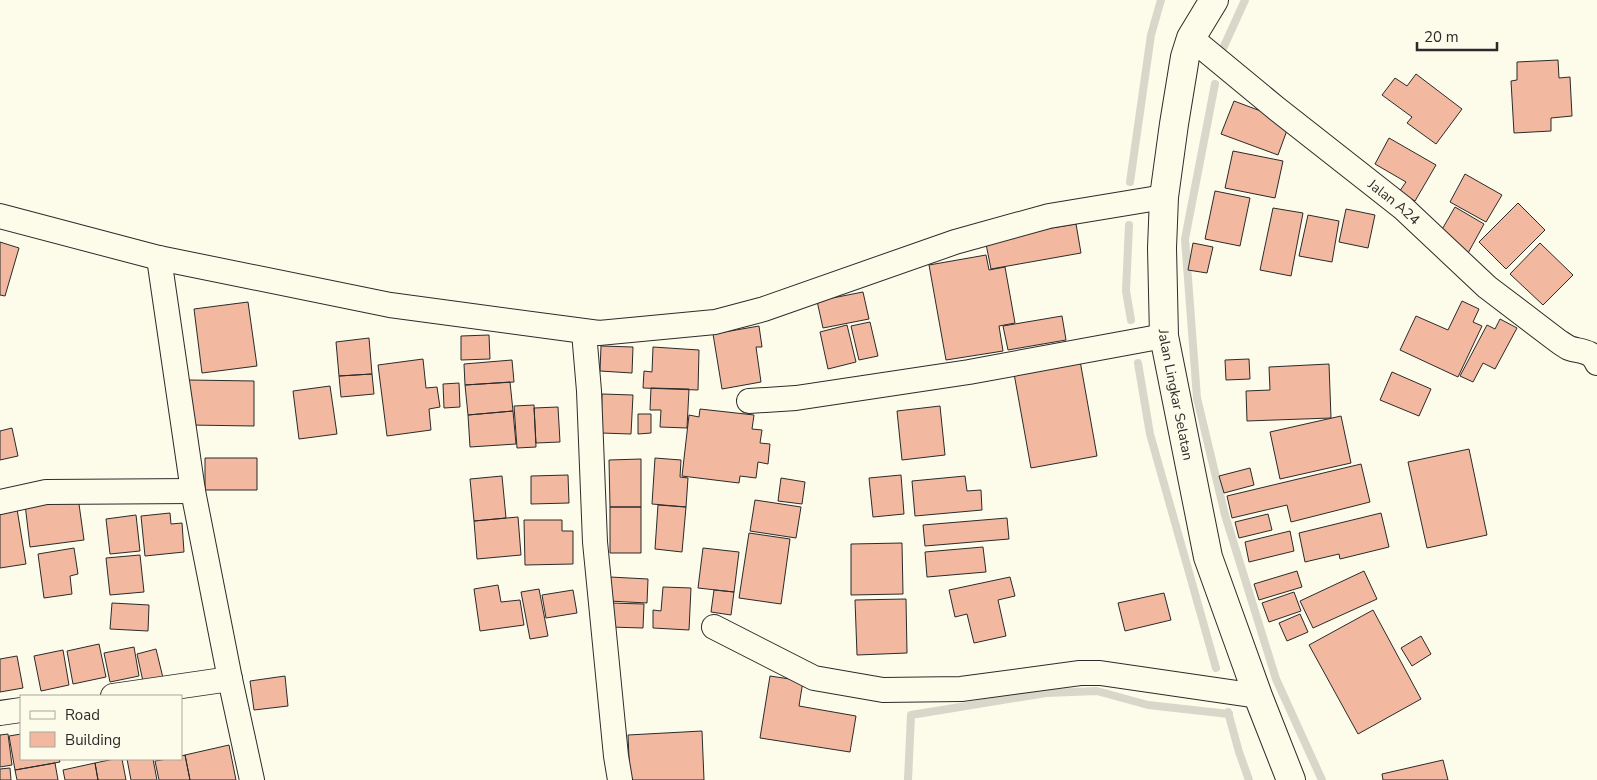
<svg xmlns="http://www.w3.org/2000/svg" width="1597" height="780" font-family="'Nunito Sans',sans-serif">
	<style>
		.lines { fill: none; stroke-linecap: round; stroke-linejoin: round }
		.stream { stroke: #d8d7c9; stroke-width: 8 }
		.building { fill: #f2b8a0; stroke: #2b2b2b }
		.street-casing { stroke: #2b2b2b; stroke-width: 26 }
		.highway-casing { stroke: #2b2b2b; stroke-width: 30 }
		.street { stroke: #fdfbea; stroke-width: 24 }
		.highway { stroke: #fdfbea; stroke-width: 28 }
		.labels { text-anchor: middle; stroke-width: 4; stroke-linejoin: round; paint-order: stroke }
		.street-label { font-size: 14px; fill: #2b2b2b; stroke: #fdfbea }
	</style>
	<rect width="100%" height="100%" fill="#fdfbea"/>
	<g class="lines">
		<!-- stream -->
		<path class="stream" d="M1220,55L1245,0
			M1215,84L1185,239L1197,398L1225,515L1276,679L1322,780
			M1130,182L1151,35L1161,0
			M1129,225L1126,291L1131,320
			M1138,363L1150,434L1216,668
			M1228,712L1239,752L1249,780
			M908,780L911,715L1046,693L1097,691L1148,705L1229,714"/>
	</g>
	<!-- building -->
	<path class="building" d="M1558,60L1559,78L1570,77L1572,116L1551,118V131L1514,133L1511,81L1517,80V62Z
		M1416,74L1462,109L1436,144L1407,123L1412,117L1382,95L1395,78L1407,86Z
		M1234,101L1290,122L1278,155L1221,134Z
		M1389,138L1436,165L1415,201L1399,192L1406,182L1375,164Z
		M1233,151L1283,161L1275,198L1225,188Z
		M1465,174L1502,195L1486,222L1450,202Z
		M1215,191L1250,198L1240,246L1205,239Z
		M1518,203L1545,230L1506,269L1479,242Z
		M1455,207L1484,224L1467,255L1437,238Z
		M1273,208L1303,213L1291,276L1260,270Z
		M1346,209L1375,215L1368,248L1339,242Z
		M1308,215L1339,221L1332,262L1299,256Z
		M1076,224L1081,253L991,269L985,239Z
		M0,242L19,248L5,296L0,295Z
		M1193,243L1213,247L1207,273L1188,270Z
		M1540,243L1573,275L1543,305L1510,274Z
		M986,255L989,270L1005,267L1015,323L999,326L1003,351L946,360L929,265Z
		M863,292L869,319L823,328L817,301Z
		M1462,301L1479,309L1473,322L1482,326L1458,377L1400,350L1416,316L1448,330Z
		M248,302L257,366L202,373L194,309Z
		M1062,316L1066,340L1008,350L1003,326Z
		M1500,319L1517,328L1495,369L1483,363L1473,382L1460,376L1487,325L1495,329Z
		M870,322L878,356L859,360L851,326Z
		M847,325L856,362L828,369L820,332Z
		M759,326L762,347H756L761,382L722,389L713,334Z
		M489,335L490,359L461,360V336Z
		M369,338L372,374L339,376L336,342Z
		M601,346L633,347L632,373L600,371Z
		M653,347L699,350L698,390L643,388L644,371L652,372Z
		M1079,355L1097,456L1031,468L1013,368Z
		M423,359L426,388L437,387L440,407L429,409L431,430L387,436L378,365Z
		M1249,359L1250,379L1226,380L1225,360Z
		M512,360L514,382L465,385L464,364Z
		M1329,364L1331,418L1247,421L1246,391L1270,390L1269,367Z
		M1392,372L1431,389L1419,416L1380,400Z
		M372,374L374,394L341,397L339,376Z
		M189,380L254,381V426L189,425Z
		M510,382L513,411L468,415L465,385Z
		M459,383L460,407L444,408L443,384Z
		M330,386L337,434L299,439L293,391Z
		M651,388L689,389L687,428L660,427L661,410H650Z
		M602,394L633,395L631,434L601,433Z
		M534,405L536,447L517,448L514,406Z
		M940,406L945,455L902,460L897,411Z
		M558,407L560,442L536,443L534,408Z
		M700,409L754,415L752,429L762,430L760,443L770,444L768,464L758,462L756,478L740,476L739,483L682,476L689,415L699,417Z
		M513,411L516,444L470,447L468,415Z
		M638,414H651V433L638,434Z
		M1341,416L1351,463L1280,479L1270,432Z
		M12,428L18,456L0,460V431Z
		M1469,449L1487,535L1427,548L1408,462Z
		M205,458H257V490H205Z
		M655,458L681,460L680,477L688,478L686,507L652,504Z
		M641,459V507H610L609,460Z
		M1361,464L1370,502L1291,522L1287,505L1232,518L1227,496Z
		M1250,468L1254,485L1224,493L1219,476Z
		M568,475L569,503L531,504V476Z
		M901,475L904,514L873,517L869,478Z
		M502,476L506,518L474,521L470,479Z
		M965,476L967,491L981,490L982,510L915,516L912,481Z
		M781,478L805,482L802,504L778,501Z
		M78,497L84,540L30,547L25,504Z
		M755,500L801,507L796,538L750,531Z
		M658,505L686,507L682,552L655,549Z
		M610,507H641V553H610Z
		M17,509L26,564L0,568V512Z
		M170,513L171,524L182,523L184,552L145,556L141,516Z
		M1381,513L1389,547L1340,559L1339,554L1305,562L1299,533Z
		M1268,514L1272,530L1239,538L1235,522Z
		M136,515L140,551L110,554L106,519Z
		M518,517L521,555L477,559L474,521Z
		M1007,518L1009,539L925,546L923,525Z
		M524,520H562V531H573V564L525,565Z
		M1290,531L1294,551L1249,562L1245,542Z
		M749,533L790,539L781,604L739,598Z
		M902,543L903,594L851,595V544Z
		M983,547L986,572L927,577L925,552Z
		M74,548L78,574L70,576L72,594L44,598L38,554Z
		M703,548L739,552L734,592L698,588Z
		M140,555L144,592L110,595L106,558Z
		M1297,571L1302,587L1259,600L1254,584Z
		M1364,571L1377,599L1313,628L1300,601Z
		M610,577L648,579L647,603L609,601Z
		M1010,577L1015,596L998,600L1006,636L974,643L967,614L955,617L949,590Z
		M498,585L501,602L520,600L524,625L480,631L474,589Z
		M663,587L691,588L689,630L653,628V610L661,611Z
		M539,589L548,636L530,639L521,592Z
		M573,590L577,613L546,618L542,595Z
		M714,590L734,592L731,615L711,612Z
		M1294,592L1301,611L1269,622L1262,603Z
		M1164,593L1171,620L1125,631L1118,603Z
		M906,599L907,653L857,655L855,600Z
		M112,603L149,605L148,631L110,629Z
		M610,603L644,604L643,628L609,627Z
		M1373,610L1421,699L1358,734L1309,645Z
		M1300,614L1308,632L1287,641L1279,623Z
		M1421,636L1431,654L1412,666L1401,648Z
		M99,644L106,677L73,684L67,651Z
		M134,647L139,676L110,682L104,653Z
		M156,649L164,682L144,686L137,654Z
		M63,650L69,685L41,691L34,656Z
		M17,656L23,688L0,692V659Z
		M285,676L288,706L254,710L250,681Z
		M770,676L803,681L799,706L856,716L850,752L760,738Z
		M702,731L704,780H630L628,735Z
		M8,734L12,765L0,767V735Z
		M21,734V759H59L60,762L15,770L9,736Z
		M229,745L236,780H190L185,755Z
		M185,755L190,780H159L155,761L167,759H181V756Z
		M114,759H122L126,780H98L95,763Z
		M127,759H153L157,780H131Z
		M1443,760L1448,780H1383L1382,774Z
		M55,763L58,780H17L15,770Z
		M95,763L98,780H65L63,770Z
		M10,768L11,780H0V769Z"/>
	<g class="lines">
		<!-- street casing -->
		<g class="street-casing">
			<g id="street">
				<path id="s1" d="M1191,38L1277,109L1403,208L1487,287L1558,341C1561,343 1565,346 1569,348C1580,352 1592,350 1597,363"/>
				<path d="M0,216L159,258L390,305L599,333L715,322L764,309L955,242L1049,216L1164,197"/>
				<path d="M159,258L193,491L230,679L252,780"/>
				<path d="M584,332L589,391L595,542L616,756L620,780"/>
				<path d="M749,401L796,398L969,372L1164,336"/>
				<path d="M0,502L46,492L193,491"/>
				<path d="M714,627L814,678L883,690L961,689L1080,673H1100L1258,696"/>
				<path d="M113,696L230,679"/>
				<path d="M0,713L21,710"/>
			</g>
		</g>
		<!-- highway casing -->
		<g class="highway-casing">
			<g id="highway">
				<path id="s2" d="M1214,0L1191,38L1185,57L1174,124L1164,197L1162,248L1164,336L1208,557L1258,696L1291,780"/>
			</g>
		</g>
		<!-- street -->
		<use href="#street" class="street"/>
		<!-- highway -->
		<use href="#highway" class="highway"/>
	</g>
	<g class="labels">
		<!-- street labels -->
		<g class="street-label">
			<text dy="5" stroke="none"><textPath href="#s1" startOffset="261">Jalan A24</textPath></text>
			<text dy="5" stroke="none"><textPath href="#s2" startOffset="405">Jalan Lingkar Selatan</textPath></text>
		</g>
	</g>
	<!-- legend -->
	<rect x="20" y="695" width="162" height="65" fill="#fdfbea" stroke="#a9a89e"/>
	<rect x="30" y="711" width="25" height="8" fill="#fdfbea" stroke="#a9a89e"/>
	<text x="65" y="720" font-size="15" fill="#2b2b2b">Road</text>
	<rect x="30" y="732" width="25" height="15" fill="#f2b8a0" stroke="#a9a89e"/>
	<text x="65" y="745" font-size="15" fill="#2b2b2b">Building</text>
	<!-- scale -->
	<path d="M1417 42v8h80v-8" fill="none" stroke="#2b2b2b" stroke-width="2.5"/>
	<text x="1424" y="42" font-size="15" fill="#2b2b2b" stroke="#fdfbea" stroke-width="4" paint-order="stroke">20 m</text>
</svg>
